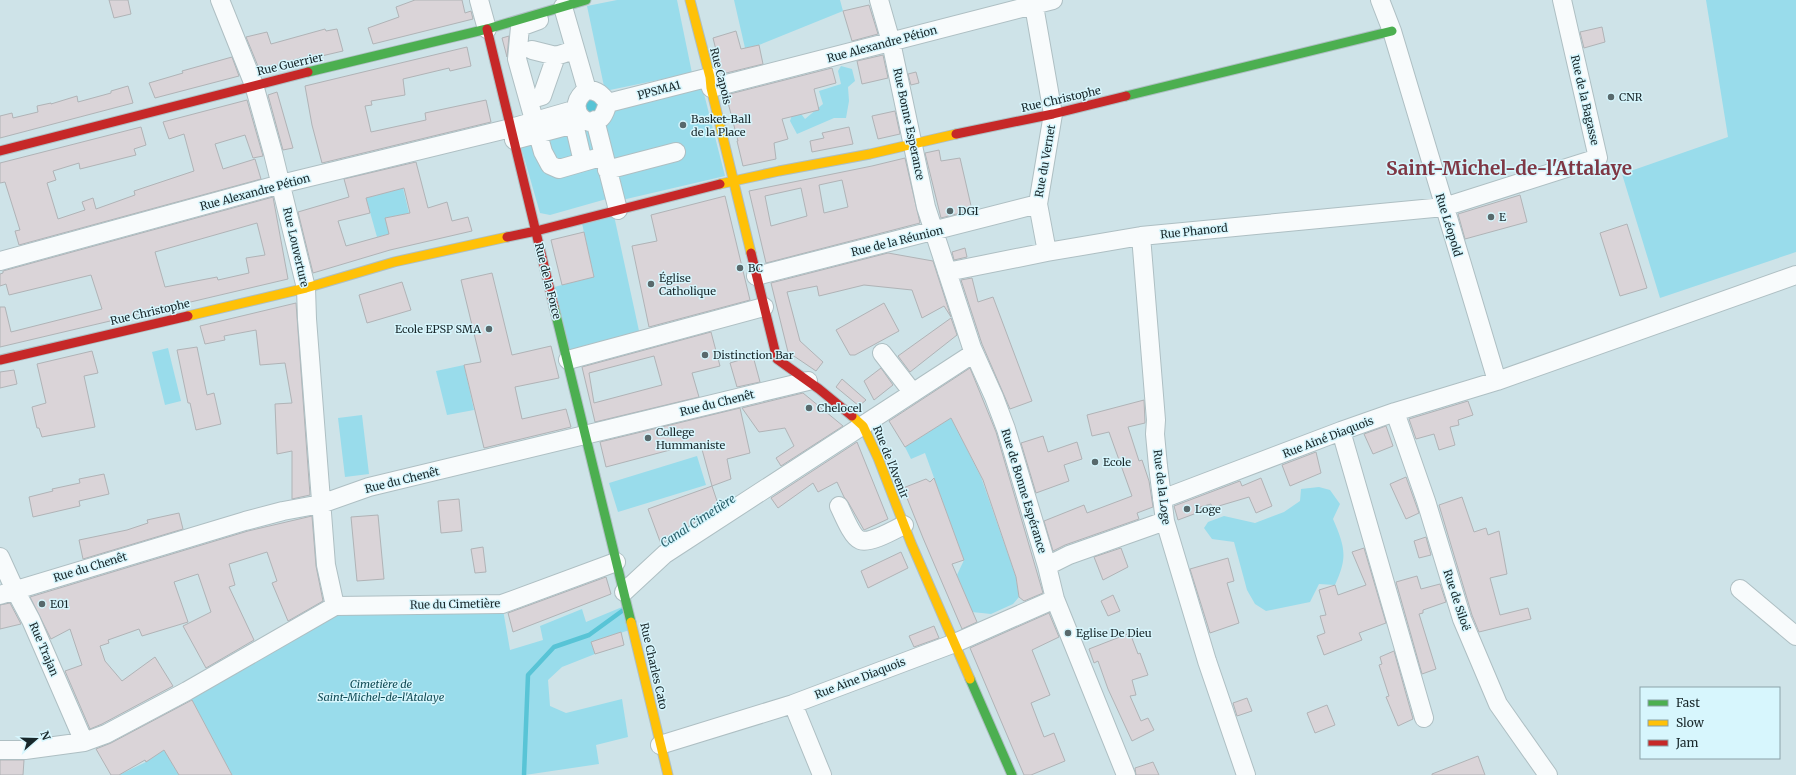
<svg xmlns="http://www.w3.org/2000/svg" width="1796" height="775" font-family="Merriweather,serif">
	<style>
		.green { fill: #99dceb }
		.water { fill: #58c4d6 }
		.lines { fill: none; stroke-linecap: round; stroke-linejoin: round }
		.stream { stroke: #58c4d6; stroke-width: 4.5 }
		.building { fill: #dad4d8; stroke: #b0b3b6; fill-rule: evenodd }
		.street-casing { stroke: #aebfc3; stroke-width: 20 }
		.fast-casing { stroke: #aebfc3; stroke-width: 11 }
		.slow-casing { stroke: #aebfc3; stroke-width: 11 }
		.jam-casing { stroke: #aebfc3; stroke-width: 11 }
		.street { stroke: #f8fbfc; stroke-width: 18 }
		.fast { stroke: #4caf50; stroke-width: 9 }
		.slow { stroke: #ffc107; stroke-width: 9 }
		.jam { stroke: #c62828; stroke-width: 9 }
		.poi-dot { fill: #58696c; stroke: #d7f6fd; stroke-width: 1.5 }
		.labels { text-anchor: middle; stroke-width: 3; stroke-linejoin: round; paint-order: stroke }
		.street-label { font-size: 11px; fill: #18272a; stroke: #d7f6fd }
		.poi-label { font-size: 11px; fill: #18272a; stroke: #d7f6fd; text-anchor: start }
		.park-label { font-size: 11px; font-style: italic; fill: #104a54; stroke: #d7f6fd }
		.water-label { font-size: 12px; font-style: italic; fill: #2b616c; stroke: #d7f6fd }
		.town-label { font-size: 19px; font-weight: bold; fill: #7f3744; stroke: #d7f6fd }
	</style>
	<rect width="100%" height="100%" fill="#cee3e8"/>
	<!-- green -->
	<path class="green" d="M617,0H677L692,73L605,91L587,6Z
		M734,0H840L843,11L759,45L745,48Z
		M1706,0H1796V252L1660,298L1622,174L1728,137Z
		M841,66L852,69L855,81L848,87L849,101L846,118H834L797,134L790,121L795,106L805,119L823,104L819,91L841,84L838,71Z
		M702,86L725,176L622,200L604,120L617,106Z
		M591,123L610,198L550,215L540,213L517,133Z
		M403,188L409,213L385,218L389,234L377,237L366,198Z
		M613,211L641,340L568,360L550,288L594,277L581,219Z
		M168,348L181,401L165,405L152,352Z
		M464,365L474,410L447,415L436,371Z
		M362,415L369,474L345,477L338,418Z
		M951,418L981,477L1016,577L1019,597L1013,604L991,614L972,612L957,575L964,560L925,453L911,459L905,447Z
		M697,456L706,485L618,512L609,483Z
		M1319,487L1330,490L1340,504L1333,519C1345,547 1348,557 1335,585L1319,584L1310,602L1266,611L1255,604L1247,590L1234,542L1212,539L1204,528L1208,522L1224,516L1255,523L1284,512L1300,501L1301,489Z
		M502,604L510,650L543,640L540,626L582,609L586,622L627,605L633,629L591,642L595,654L562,667L548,680L550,706L566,713L622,699L628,737L596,745L599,764L525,775H232L187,691L335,606Z
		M164,750L179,775H119L146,762Z"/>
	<!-- water -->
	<path class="water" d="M603,94L595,120L577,100Z"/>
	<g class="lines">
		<!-- stream -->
		<path class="stream" d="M524,775L528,675L554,647L589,635L622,611"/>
	</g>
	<!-- building -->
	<path class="building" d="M109,0H128L131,14L114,18Z
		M415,0H462L465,13L471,11L473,19L373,44L368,28L399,17L396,7Z
		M869,5L878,34L852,41L843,11Z
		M1602,27L1605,42L1584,48L1580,32Z
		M325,29L326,31L337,29L343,51L300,61V58L260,71L246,37L267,32L271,44Z
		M736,31L741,49L759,45L763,64L722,74L713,38Z
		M509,36L507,57L502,38Z
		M467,47L471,66L450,71L449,68L403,79L405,95L371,101L372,105L365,106L371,132L426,120L425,113L486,100L491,122L322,163L312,125L305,86Z
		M883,55L888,78L862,84L857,61Z
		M232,57L239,76L155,98L149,83L183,73L182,71Z
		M832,68L836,83L814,89L819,110L782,119L788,139L774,143L776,159L743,166L737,141H738L726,95Z
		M916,72L919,83L911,85L908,74Z
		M128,86L133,103L0,138V116L12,113L13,118L38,112L37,106L51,103V104L77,96L78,102L111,93V91Z
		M277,92L293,148L283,150L268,95Z
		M247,100L263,156L253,158L245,135L215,144L223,169L255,159L261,179L19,245L15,231L20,230L5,182L0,183V163L141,127L146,145L134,149L136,155L80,169L79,163L53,171L56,180L47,183L58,219L85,210L82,202L93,198L96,209L135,195L134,191L194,171L184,134L169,139L163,122Z
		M895,111L900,134L878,139L872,116Z
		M849,127L853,144L812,152L810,141L824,138L822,133Z
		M939,150L941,161L960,158L972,210L941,218L925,153Z
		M905,158L920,223L766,263L749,191L872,166ZM842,180L848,207L824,213L819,185ZM801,188L807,216L771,226L765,196Z
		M416,162L428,208L447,202L452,221L468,217L472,231L390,250L313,273L298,212L349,197L344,179ZM404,188L410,213L385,218L389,234L346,246L338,221L370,213L366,198Z
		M1520,195L1527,222L1465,239L1458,214Z
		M725,196L750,300L649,327L632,246L657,241L651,215Z
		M273,197L288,279L0,347V307H5L11,332L102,309L91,275L9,295L6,284L0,286V274L3,273V271ZM257,223L265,255L246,258L249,273L218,280L217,277L165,287L155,252Z
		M1627,224L1647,288L1620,296L1600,233Z
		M584,232L594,277L562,285L551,240Z
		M965,248L967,257L954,260L952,252Z
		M888,253L933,261L951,317L944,306L922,318L912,290L864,285L819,296L817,286L787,292L800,341L823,362L816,371L788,352L771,283Z
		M492,273L512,355L551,346L559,378L515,387L522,419L566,409L571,427L484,448L464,365L481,362L461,280Z
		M972,278L978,302L993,297L1032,401L1010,409L982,344L961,280Z
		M402,282L411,310L367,323L359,295Z
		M296,303L310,495L292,499V451L277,454L275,404L292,403L285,363L260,365L256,330L224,336L225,340L205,344L200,326Z
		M884,303L899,331L855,355H850L836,330Z
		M951,318L957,335L910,372L898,356Z
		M711,332L720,366L692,373L699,397L595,422L582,367ZM654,356L662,385L594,403L589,373Z
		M197,347L207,395L214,393L221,424L196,430L190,403H188L177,350Z
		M92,351L98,373L84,376L95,427L42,437L39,428H37L32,407L46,403L37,364Z
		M753,356L760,382L737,387L730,363Z
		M881,368L893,385L874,400L864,381Z
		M970,368L996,432L1043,593L1024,601L1019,597L1016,577L983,480L951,418L905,447L889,421Z
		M14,370L17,384L0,388V372Z
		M842,379L866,400L859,406L836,387Z
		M803,393L843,426L781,466L776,458L794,446L785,428L759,432L742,408Z
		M1144,400L1145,423L1128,427L1139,461L1142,460L1149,481L1153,507L1137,513L1139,519L1065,545L1053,551L1044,521L1084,505L1087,513L1132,496L1109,432L1092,436L1087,415Z
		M1468,401L1473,415L1458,420L1459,425L1450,427L1455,445L1439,450L1434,434L1416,439L1409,419Z
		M740,408L750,453L727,459L731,479L712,486L700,442L606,467L600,442Z
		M1386,426L1393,446L1373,454L1364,434Z
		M1043,436L1048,452L1077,442L1082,459L1064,465L1069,481L1036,493L1021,443Z
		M857,442L888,519L864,530L848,502L844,497L837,482L818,492L813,483L778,508L771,498Z
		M1316,452L1321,473L1290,486L1282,465Z
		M104,474L109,494L79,501L80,506L33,517L29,497L53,491L52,489L80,483L79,479Z
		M1406,477L1419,513L1406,519L1390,484Z
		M934,478L964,560L952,564L977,622L962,629L923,538L903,488L926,479L930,482Z
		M1261,478L1272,506L1256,513L1249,497L1212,508L1211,504L1200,507L1202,511L1178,520L1174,506L1240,481L1242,486Z
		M712,486L719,507L661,544L648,509Z
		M1462,497L1474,532L1486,528L1488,535L1499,531L1507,574L1490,578L1500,615L1528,608L1531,619L1479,632L1472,615L1439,505Z
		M459,499L462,531L441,533L438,501Z
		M179,513L183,529L83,559L79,540L127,530L148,523L147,520Z
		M378,515L384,579L357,581L351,517Z
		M312,516L316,566L323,601L288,621L272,583L277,581L267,552L229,564L235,585L229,587L254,640L206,668L183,626L211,612L198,574L174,582L188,622L142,636L139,629L108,640L109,643L100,646L105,661L122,681L155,657L173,686L102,724L90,729L65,671L82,665L70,629L51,639L30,597L248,531Z
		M1426,537L1431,555L1419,558L1414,541Z
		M483,547L486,572L475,573L471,549Z
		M1121,548L1128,567L1103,580L1094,557Z
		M1364,548L1386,623L1359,633L1362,640L1324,655L1317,636L1325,633L1320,616L1326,615L1319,590L1335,585L1338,595L1366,585L1352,552Z
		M901,552L908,568L868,588L861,571Z
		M1228,558L1234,581L1227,583L1239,623L1210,633L1190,569Z
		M1417,576L1421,589L1440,584L1446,602L1423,610V613L1419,614L1436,669L1422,674L1396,582Z
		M606,577L611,594L513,632L508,613Z
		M1113,595L1120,611L1108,616L1101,601Z
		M10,603L21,624L0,629V605Z
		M1049,613L1059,637L1032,650L1050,695L1031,703L1044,737L1054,733L1065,761L1031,775H1024L970,648Z
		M934,626L939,638L914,647L909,636Z
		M621,632L624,645L595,654L591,642Z
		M1130,633L1138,654L1140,653L1148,675L1132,680L1136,695L1130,696L1141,721L1148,718L1154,730L1132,741L1108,689L1098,661L1094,663L1089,649Z
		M1394,651L1413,719L1398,726L1386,697L1389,696L1379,665L1382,664L1380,657Z
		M1247,698L1252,711L1237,716L1233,703Z
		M192,700L232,775H179L164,750L146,762L145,760L119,775H111L96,749L111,743Z
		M1327,705L1335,725L1315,733L1307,713Z
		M1478,756L1485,775H1432V774Z
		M0,760H24L23,775H0Z
		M1153,762L1159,775H1136L1135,768Z"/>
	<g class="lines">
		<!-- street casing -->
		<g class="street-casing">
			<path id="street" d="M220,0L254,85L273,153L306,288L307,319L326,565L335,606
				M479,0L487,29
				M879,0L891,42L926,207L972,348L994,397L1006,429L1047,566L1055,599L1126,775
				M1033,0L1053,114L1038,204L1047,252
				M1380,0L1392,31L1497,381
				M563,7L587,90
				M539,20L520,27L517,59L543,152L550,165L559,169L604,156
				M532,50L556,56L568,52
				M711,88L1053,0
				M587,90C598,90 602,95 608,103C606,108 605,114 601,118C586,132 563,106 587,90Z
				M529,100L542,96L556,56
				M608,103L710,77
				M595,120L618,210
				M574,124L583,162
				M514,140L574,124L581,118
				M607,170L676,152
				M1141,236L1156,420L1155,434L1158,466L1165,521L1207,661L1246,775
				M0,261L281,184L511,128L577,109
				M947,272L1047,252L1141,236L1444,207L1598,158L1562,0
				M756,276L1038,204
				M882,353L913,393
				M568,360L764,307
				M1395,412L1426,501L1462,619L1498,704L1548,775
				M1341,431L1424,718
				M1162,499L1341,431L1395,412L1497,381L1796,275
				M839,506C843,514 852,537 860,540C870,544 894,530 904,525
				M0,557L15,590L31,620L84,742
				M1047,566L1069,555L1165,521
				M1740,589L1796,636
				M624,592L665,554L974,353
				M0,595L245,521L283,511L321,504L369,487L808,381
				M793,704L822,775
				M660,745L793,704L955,643L1055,599
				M0,750H25L84,742L106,734L187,691L335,606L502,604L616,562"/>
		</g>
		<!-- fast casing -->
		<g class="fast-casing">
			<path id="fast" d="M308,72L487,29L586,0
				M1126,96L1392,31
				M554,307L631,622
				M970,679L1012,775"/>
		</g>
		<!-- slow casing -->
		<g class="slow-casing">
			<path id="slow" d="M690,0L710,77L711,88L751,253
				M720,184L779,171L870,154L956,134
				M188,316L306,288L394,262L507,237
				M852,416L863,426L878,458L911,543L970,679
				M631,622L668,775"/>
		</g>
		<!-- jam casing -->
		<g class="jam-casing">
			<path id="jam" d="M487,29L554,307
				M956,134L1053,114L1126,96
				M0,151L308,72
				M507,237L536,231L720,184
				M751,253L777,359L819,389L852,416
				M0,360L188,316"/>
		</g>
		<!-- street -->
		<use href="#street" class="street"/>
		<!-- fast -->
		<use href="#fast" class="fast"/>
		<!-- slow -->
		<use href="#slow" class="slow"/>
		<!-- jam -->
		<use href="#jam" class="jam"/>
	</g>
	<!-- markers -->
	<g class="poi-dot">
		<circle cx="1611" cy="97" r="4"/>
		<circle cx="683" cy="125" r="4"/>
		<circle cx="950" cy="211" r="4"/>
		<circle cx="1491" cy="217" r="4"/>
		<circle cx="740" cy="268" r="4"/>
		<circle cx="651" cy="284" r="4"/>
		<circle cx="489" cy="329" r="4"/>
		<circle cx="705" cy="355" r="4"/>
		<circle cx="809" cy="408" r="4"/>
		<circle cx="648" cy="438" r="4"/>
		<circle cx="1095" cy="462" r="4"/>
		<circle cx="1187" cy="509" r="4"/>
		<circle cx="42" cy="604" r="4"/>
		<circle cx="1068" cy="633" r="4"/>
	</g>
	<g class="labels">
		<!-- street labels -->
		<g class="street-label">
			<text transform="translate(882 44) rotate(-15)" y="4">Rue Alexandre Pétion</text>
			<text transform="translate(290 64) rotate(-13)" y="4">Rue Guerrier</text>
			<text transform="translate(721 76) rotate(76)" y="4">Rue Capois</text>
			<text transform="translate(659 90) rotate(-15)" y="4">PPSMA1</text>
			<text transform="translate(1061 99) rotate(-13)" y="4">Rue Christophe</text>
			<text transform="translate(1585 100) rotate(77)" y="4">Rue de la Bagasse</text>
			<text transform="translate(909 124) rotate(78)" y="4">Rue Bonne Esperance</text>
			<text transform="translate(1045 161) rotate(-80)" y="4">Rue du Vernet</text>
			<text transform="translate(255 192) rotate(-15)" y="4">Rue Alexandre Pétion</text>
			<text transform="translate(1449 225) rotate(73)" y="4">Rue Léopold</text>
			<text transform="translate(1194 231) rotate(-6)" y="4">Rue Phanord</text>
			<text transform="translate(897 241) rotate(-14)" y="4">Rue de la Réunion</text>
			<text transform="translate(296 247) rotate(77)" y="4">Rue Louverture</text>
			<text transform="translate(548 281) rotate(76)" y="4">Rue de la Force</text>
			<text transform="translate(150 312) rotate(-13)" y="4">Rue Christophe</text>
			<text transform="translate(717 403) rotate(-14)" y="4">Rue du Chenêt</text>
			<text transform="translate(1328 437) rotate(-21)" y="4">Rue Ainé Diaquois</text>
			<text transform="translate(891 462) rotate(68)" y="4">Rue de l'Avenir</text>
			<text transform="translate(402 480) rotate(-14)" y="4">Rue du Chenêt</text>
			<text transform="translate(1162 487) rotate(83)" y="4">Rue de la Loge</text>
			<text transform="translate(1024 491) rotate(73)" y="4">Rue de Bonne Espérance</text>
			<text transform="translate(90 567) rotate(-17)" y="4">Rue du Chenêt</text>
			<text transform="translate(1457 600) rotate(72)" y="4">Rue de Siloë</text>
			<text transform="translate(455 604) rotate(-1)" y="4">Rue du Cimetière</text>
			<text transform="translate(44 649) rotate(67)" y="4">Rue Trajan</text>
			<text transform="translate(654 666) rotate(77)" y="4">Rue Charles Cato</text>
			<text transform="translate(860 678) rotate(-21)" y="4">Rue Aine Diaquois</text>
		</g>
		<!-- poi labels -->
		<g class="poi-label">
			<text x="1619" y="101">CNR</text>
			<text x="691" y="123">Basket-Ball<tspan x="691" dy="13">de la Place</tspan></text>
			<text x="958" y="215">DGI</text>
			<text x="1499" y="221">E</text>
			<text x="748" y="272">BC</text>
			<text x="659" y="282">Église<tspan x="659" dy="13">Catholique</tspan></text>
			<text x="481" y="333" text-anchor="end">Ecole EPSP SMA</text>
			<text x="713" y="359">Distinction Bar</text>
			<text x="817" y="412">Chelocel</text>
			<text x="656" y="436">College<tspan x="656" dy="13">Hummaniste</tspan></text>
			<text x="1103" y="466">Ecole</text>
			<text x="1195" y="513">Loge</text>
			<text x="50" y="608">E01</text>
			<text x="1076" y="637">Eglise De Dieu</text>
		</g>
		<!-- park labels -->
		<g class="park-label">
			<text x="381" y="688">Cimetière de<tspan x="381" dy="13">Saint-Michel-de-l'Atalaye</tspan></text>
		</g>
		<!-- water labels -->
		<g class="water-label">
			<text transform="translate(698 521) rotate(-33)" y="4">Canal Cimetière</text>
		</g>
		<!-- town labels -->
		<g class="town-label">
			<text x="1509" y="175">Saint-Michel-de-l'Attalaye</text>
		</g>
	</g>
	<!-- legend -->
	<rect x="1640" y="687" width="140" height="72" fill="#d7f6fd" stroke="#8ba3a9"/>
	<rect x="1648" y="700" width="20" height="6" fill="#4caf50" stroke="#8ba3a9"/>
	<text x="1676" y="707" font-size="12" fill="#18272a">Fast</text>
	<rect x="1648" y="720" width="20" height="6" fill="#ffc107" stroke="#8ba3a9"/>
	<text x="1676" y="727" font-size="12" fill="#18272a">Slow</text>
	<rect x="1648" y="740" width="20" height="6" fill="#c62828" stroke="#8ba3a9"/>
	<text x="1676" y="747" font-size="12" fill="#18272a">Jam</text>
	<!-- north arrow -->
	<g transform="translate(36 739) rotate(70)" stroke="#d7f6fd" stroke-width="3" paint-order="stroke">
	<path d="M0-3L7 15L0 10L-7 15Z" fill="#18272a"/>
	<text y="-6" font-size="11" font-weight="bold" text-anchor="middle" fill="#18272a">N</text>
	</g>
</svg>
